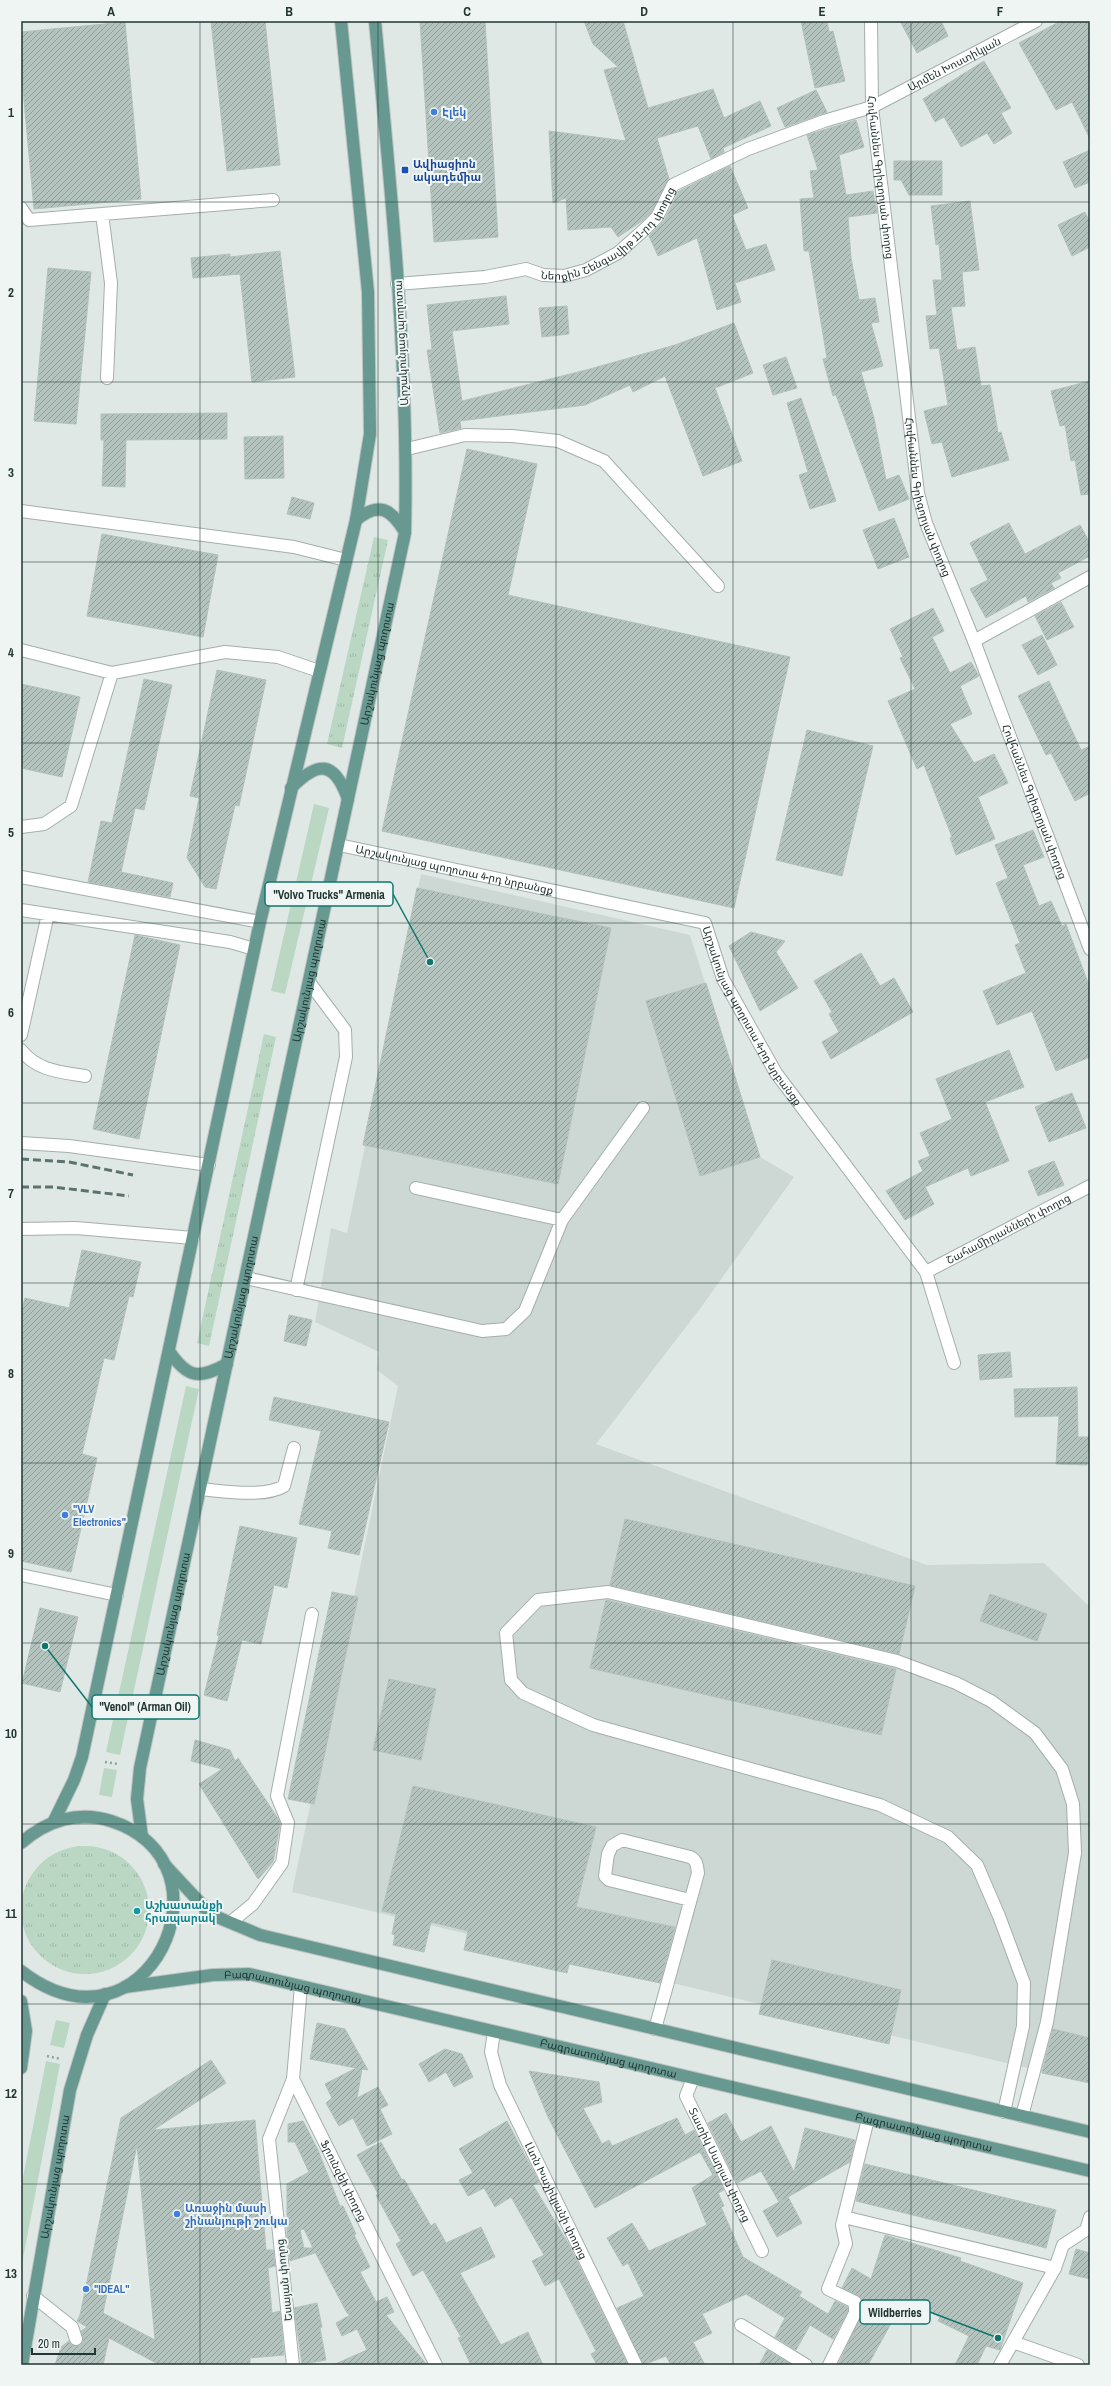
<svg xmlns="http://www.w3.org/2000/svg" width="1111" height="2386" font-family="'Archivo Narrow','Noto Sans Armenian',sans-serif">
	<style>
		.built { fill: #cdd8d4 }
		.grass { fill: #bad7c4 }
		.park { fill: url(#park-tufts) }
		.building { fill: url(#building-hatch); stroke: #b2c1bc; fill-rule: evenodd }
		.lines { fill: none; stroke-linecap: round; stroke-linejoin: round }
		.service-casing { stroke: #a3afac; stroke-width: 14 }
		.minor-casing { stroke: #a3afac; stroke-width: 14 }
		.primary-casing { stroke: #bdc3c2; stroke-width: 14 }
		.path { stroke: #83a8a0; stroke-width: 2.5; stroke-dasharray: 2 3; stroke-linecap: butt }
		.service { stroke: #fff; stroke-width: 12 }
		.minor { stroke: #fff; stroke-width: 12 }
		.primary { stroke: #689991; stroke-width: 12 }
		.rail { stroke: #5c726e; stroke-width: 3; stroke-dasharray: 8 4; stroke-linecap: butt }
		.grid { fill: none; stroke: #223633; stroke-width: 1; stroke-opacity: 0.55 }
		.shop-dot { fill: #3f7fe0; stroke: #eff5f3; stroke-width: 1.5 }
		.transit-dot { fill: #1a4fb4; stroke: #eff5f3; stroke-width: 1.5 }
		.culture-dot { fill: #0f9aa8; stroke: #eff5f3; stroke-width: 1.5 }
		.labels { text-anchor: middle; stroke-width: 4; stroke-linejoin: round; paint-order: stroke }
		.street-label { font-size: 11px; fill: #223633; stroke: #eff5f3 }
		.shop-label { font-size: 11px; font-weight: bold; fill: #366cbe; stroke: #eff5f3; text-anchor: start }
		.transit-label { font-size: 11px; font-weight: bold; fill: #164399; stroke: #eff5f3; text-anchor: start }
		.culture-label { font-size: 11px; font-weight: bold; fill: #0d838f; stroke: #eff5f3; text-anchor: start }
		.leader { fill: none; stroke: #0f766e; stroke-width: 1.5 }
		.callout-dot { fill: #0f766e; stroke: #eff5f3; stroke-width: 1.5 }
		.callout { fill: #eff5f3; stroke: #0f766e; stroke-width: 1.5 }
		.callout-label { font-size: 12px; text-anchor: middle; font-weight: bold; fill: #223633 }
		.neatline { fill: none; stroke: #223633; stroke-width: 1.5 }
		.grid-label { font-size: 13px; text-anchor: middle; font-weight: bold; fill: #223633 }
	</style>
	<defs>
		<pattern id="park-tufts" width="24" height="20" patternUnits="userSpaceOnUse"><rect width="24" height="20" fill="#bad7c4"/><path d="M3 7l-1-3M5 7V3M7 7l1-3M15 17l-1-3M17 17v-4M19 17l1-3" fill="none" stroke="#a0b9a9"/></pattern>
		<pattern id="building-hatch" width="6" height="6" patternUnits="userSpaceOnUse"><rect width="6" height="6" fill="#b5c3be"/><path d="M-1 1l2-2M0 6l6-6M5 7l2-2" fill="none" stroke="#939f9b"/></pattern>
	</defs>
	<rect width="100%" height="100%" fill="#dfe8e5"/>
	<!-- built -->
	<path class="built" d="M421,874L690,935L760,1157L794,1177L702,1306L596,1444L927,1565L1044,1563L1090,1607V2083L292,1892L398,1386L377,1370L379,1352L315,1322L331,1228L347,1233Z"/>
	<!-- grass -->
	<path class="grass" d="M314,804L329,808L285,994L271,991Z
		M186,1386L199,1389L120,1755L106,1752Z
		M104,1768L117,1770L112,1797L99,1795Z
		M56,2020L70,2023L64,2048L50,2045Z
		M46,2061L60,2064L21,2269V2187Z"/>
	<!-- park -->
	<path class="park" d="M374,537L388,540L342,748L327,744Z
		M264,1034L276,1037L209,1346L197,1343Z
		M21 1910a64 64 0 1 1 128 0a64 64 0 1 1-128 0Z"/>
	<!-- building -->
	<path class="building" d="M211,21H265L280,165L227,171Z
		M420,21H485L498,237L434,242Z
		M584,21H623L648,108L713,89L724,118L760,101L771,126L723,148L724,152L711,159L698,126L657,138L669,179L651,213L642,221L618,237L611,227L568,230L566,198L553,203L549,131L626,141L604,70L618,67L593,44Z
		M801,21H827L829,32L833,31L845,81L815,88Z
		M900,21H941L948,36L917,53Z
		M1061,21H1090V139L1072,102L1056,110L1019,43Z
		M125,22L141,199L34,209L21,68V32Z
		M984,61L1011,108L1001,113L1012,133L994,144L987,133L961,147L944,117L935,122L923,99Z
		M816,90L827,112L785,127L777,108Z
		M856,120L864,147L839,155L846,195L873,191L877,213L848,217L851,258L859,300L875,298L879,322L871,323L883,366L861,372L874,418L886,480L899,475L909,499L879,511L836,395L833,396L823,359L827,358L809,251H804L800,199L814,198L810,171L818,170L807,135Z
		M1090,150V182L1075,188L1063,162Z
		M894,161H942V195H909L901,180H894Z
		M730,166L748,208L732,215L746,250L766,244L775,270L735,283L741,302L717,310L697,238L658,256L649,236L664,221L679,191Z
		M970,201L979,270L962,272L965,306L951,307L957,350L975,347L981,386L990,385L998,433L1001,432L1009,460L952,477L942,442L932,444L924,411L948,405L939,348L930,349L926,316L937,315L933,280H942L939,244L936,245L931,206Z
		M1085,212L1090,223V247L1072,256L1058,225Z
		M280,251L295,377L252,382L240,274L193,278L191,258L230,254V257Z
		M48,268L91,272L76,424L34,421Z
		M506,296L509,324L452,331L462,401L590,369L675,345L734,323L753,373L715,388L742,461L703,476L665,376L633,392L630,385L585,405L460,421L461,428L440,433L427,350H432L427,305Z
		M567,306L569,334L542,337L539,308Z
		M786,357L797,388L773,395L763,365Z
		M1090,381V494L1081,495L1075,460L1071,461L1065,425L1060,426L1051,391Z
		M801,398L836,501L810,509L799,475L808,472L787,403Z
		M227,413V439L126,440L125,487L102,486L104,440H101V414Z
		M283,436L284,478L245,479L244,437Z
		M467,449L537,464L508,595L790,657L734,908L382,831Z
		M292,497L314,503L310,519L287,514Z
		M894,518L909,557L878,569L863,530Z
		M1009,523L1025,554L1080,525L1090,543V556L1058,573L1061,578L1051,583L1054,588L1028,602L1026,596L986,618L970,589L988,580L970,543Z
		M102,534L218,555L203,637L87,616Z
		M1061,602L1074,627L1047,640L1035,616Z
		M933,608L944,631L932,637L950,673L971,662L979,676L960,686L972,714L950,724L974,763L994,754L1008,783L978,797L995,839L956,855L950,838L952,837L924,765L917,769L888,701L915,689L900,658L903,657L890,629Z
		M1042,635L1057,665L1038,675L1022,645Z
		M217,670L266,680L239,806L235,805L216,889L205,887L187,858L199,798L190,796Z
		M144,679L172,685L144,810L135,808L121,872L173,883L170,897L88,882L101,821L112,823Z
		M1049,681L1081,750L1090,746V793L1075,801L1051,753L1046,755L1018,696Z
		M21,684L80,697L62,777L21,768Z
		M807,730L873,746L842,876L776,860Z
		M1033,830L1044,857L1023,865L1039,906L1051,901L1062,926L1066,924L1090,988V1057L1056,1071L1032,1011L997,1025L983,991L1026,973L1015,945L1020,943L996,883L1008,878L995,845Z
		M417,888L611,928L558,1184L363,1145Z
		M751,932L785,941L776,952L798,988L760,1011L729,946Z
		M135,935L180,945L139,1139L93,1129Z
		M861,953L880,986L894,978L913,1012L831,1059L822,1042L839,1032L829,1014L832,1012L814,981Z
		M706,983L760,1157L700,1176L646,1001Z
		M1009,1050L1024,1087L985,1102L1009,1161L971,1176L968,1168L925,1187L934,1204L905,1220L886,1191L923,1171L918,1161L930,1156L920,1133L952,1119L936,1079Z
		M1072,1093L1086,1128L1049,1142L1035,1107Z
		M1054,1161L1064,1185L1038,1196L1028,1171Z
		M82,1250L141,1262L133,1297L129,1296L114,1360L104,1358L82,1454L97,1458L71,1572L21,1561V1313L25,1298L69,1308Z
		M289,1315L312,1320L306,1346L284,1341Z
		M1010,1352L1012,1377L980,1380L978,1355Z
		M1077,1387L1078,1437H1089L1087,1465L1056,1464L1059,1416L1015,1417L1014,1389Z
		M274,1397L389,1422L359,1555L328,1548L332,1531L299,1524L321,1431L269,1420Z
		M625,1519L915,1586L899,1654L610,1585Z
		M240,1526L297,1538L287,1588L274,1585L261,1644L242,1640L227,1701L204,1695L219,1636L217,1635Z
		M332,1592L358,1597L314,1804L288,1799Z
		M990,1594L1047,1614L1037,1641L980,1621Z
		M606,1600L896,1669L881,1735L590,1668Z
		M40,1608L78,1617L60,1692L22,1683Z
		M389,1679L436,1689L421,1760L373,1750Z
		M195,1740L230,1750L235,1761L238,1758L279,1820L280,1824L273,1862L258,1879L199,1784L222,1769L191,1761Z
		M413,1786L596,1827L576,1907L675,1927L660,1983L569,1964L567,1973L464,1950L468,1931L431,1922L424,1952L393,1945L395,1935L392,1934L396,1914L382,1911Z
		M772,1960L901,1990L889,2044L759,2014Z
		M317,2023L345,2029L368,2070L362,2069L357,2098L378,2087L388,2105L380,2109L392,2134L367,2146L353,2118L339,2126L326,2103L332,2098L325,2084L356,2068L310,2059Z
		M1053,2029L1090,2038V2083L1042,2073Z
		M445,2049L462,2054L473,2077L454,2087L446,2072L429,2082L419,2064Z
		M211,2060L226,2083L153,2130L255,2120L266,2250H273L275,2266L268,2268L272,2313L280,2311L284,2355L250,2358V2365H160L109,2338L103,2365H55L61,2347L69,2341L71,2345L78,2346L83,2341L81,2331L87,2327L77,2321L80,2315L121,2118ZM137,2145L155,2340L103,2313Z
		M529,2071L599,2082L602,2102L583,2108L602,2144L609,2140L612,2146L677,2118L685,2135L694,2130L724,2190L718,2193L724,2206L721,2207L743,2257L802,2292L799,2296L828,2314L835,2301L848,2307V2311L833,2339L810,2325L796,2350L775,2337L785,2318L746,2294L702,2314L712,2333L693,2342L705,2365H671L666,2356L643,2365L617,2308L644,2296L628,2263L623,2266L607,2238L632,2223L649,2251L707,2225L692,2188L713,2175L700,2152L595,2208L548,2117Z
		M726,2113L741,2142L771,2126L794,2172L805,2128L855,2140L850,2162L779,2202L761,2171L737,2183L708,2123Z
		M303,2121L318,2150L340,2206H343L356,2234L354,2235L370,2267L360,2272L376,2302L387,2297L394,2312L386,2315L427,2365H333L367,2350L357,2329L342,2336L336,2323L350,2315L347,2313L314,2250L315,2253L290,2261L287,2237V2184L309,2172L295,2142H288V2124ZM304,2229L313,2248H304L300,2230Z
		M507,2121L539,2182L533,2185L568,2243L628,2365H597L591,2354L596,2351L559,2279L545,2286L532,2261L544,2255L511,2197L495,2207L484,2188L468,2196L459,2180L473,2173L459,2149Z
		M381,2142L402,2180L404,2179L431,2226L435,2223L446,2243L481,2227L495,2257L460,2273L501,2345L528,2332L543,2365H471L458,2338L461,2337L423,2270L413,2276L396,2244L401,2241L376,2195L378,2194L357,2155Z
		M865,2164L1056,2210L1046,2248L856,2201Z
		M788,2197L802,2223L777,2237L763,2211Z
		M885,2235L961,2258L960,2261L1023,2283L1000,2350L986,2346L977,2365H955L969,2336L938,2321L940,2317L904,2300L868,2365H838L862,2313L861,2298L842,2288L852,2268L871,2279Z
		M1076,2249L1090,2253V2279L1069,2274Z
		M317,2303L322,2327L320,2328L326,2360L302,2364L294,2308Z
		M767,2350L789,2363L788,2365H759Z"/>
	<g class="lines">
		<!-- service casing -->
		<g class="service-casing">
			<path id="service" d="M21,208L29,220L273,200
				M102,214L111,283L107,378
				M407,449L465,435L512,436L558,441L604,461L718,586
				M21,511L294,547L346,560
				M21,650L112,673
				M21,827L44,824L71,806L112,673L225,652L278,657L319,671
				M21,877L260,922
				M21,910L230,942L254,949
				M21,1035L48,914
				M21,1050C37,1071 61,1072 85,1076
				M21,1143L69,1146L209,1165
				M416,1188L562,1220
				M21,1229L76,1228L193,1238
				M926,1272L954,1363
				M246,1278L482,1331L506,1329L525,1311L562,1220L643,1108
				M296,1290L346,1057L345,1030L309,982
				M200,1489C223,1491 265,1498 284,1486L294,1448
				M21,1575L117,1595
				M231,1922L253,1904L282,1863L288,1823L277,1796L312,1614
				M655,2029L698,1873C697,1866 697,1860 690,1857L622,1840L612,1846L608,1854L605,1876L609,1880L690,1900
				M1004,2112L1023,2026L1024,1983L999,1916L977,1865L948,1837L880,1805L593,1725L523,1693L511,1680L506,1633L538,1600L608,1592L897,1661L956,1683L991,1701L1035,1733L1062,1769L1073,1804L1075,1853L1047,2022L1022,2116
				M844,2217L1055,2268
				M33,2296L72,2327L76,2339
				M741,2325L806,2365
				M1013,2342L1078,2365
				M829,2365L855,2313V2302L828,2289L846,2244L842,2225L844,2217L868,2119"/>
		</g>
		<!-- minor casing -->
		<g class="minor-casing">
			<g id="minor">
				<path id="s1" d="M871,21L872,107L918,493L926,523L974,641L1090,949"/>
				<path id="s2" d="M397,284L485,277L526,269L543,275L564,276L586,270L618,253L646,228L657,217L673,185L748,149L824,121L872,107L1036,21"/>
				<path d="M974,641L1090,577"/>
				<path id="s3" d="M339,845L705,923L723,979L776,1073L926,1272L1090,1186"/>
				<path id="s4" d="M301,1986L293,2079L436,2365"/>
				<path id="s5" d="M494,2032L491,2052L500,2085L636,2365"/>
				<path id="s6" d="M693,2078L686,2096L762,2251"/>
				<path d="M293,2365L269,2139L293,2079"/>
				<path d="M1000,2365L1055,2268L1063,2245L1086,2230L1090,2217"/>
			</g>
		</g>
		<!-- primary casing -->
		<g class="primary-casing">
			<g id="primary">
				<path d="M356,520C379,501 391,509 405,532"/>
				<path d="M291,788C318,761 334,760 348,799"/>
				<path d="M169,1351C188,1379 199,1379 227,1364"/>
				<path d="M54,1821L74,1780L82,1757L260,922L356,520L370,434L368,292L341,21"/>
				<path id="s7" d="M142,1837L137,1799L140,1768L405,533C409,362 391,191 375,21"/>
				<path d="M21,1843C46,1821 78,1810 111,1821C241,1863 147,2068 21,1971"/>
				<path d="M164,1864L206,1909L217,1917L260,1935L1090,2132"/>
				<path id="s8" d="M125,1987L213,1975L249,1974L1090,2171"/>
				<path d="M21,2001L26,2031L21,2068"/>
				<path id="s9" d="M22,2365L70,2090L87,2035L105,1994"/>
			</g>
		</g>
		<!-- path -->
		<path class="path" d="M105,1762L118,1764
			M47,2056L61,2059"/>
		<!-- service -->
		<use href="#service" class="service"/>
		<!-- minor -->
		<use href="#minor" class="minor"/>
		<!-- primary -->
		<use href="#primary" class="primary"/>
		<!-- rail -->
		<path class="rail" d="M21,1159L69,1162L133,1175
			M21,1187H53L129,1196"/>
	</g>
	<!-- grid -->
	<path class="grid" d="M200,21V2365M378,21V2365M556,21V2365M733,21V2365M911,21V2365M21,202H1090M21,382H1090M21,562H1090M21,743H1090M21,923H1090M21,1103H1090M21,1283H1090M21,1463H1090M21,1643H1090M21,1824H1090M21,2004H1090M21,2184H1090"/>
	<!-- markers -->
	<g class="shop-dot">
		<circle cx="434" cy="112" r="4"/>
		<circle cx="65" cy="1515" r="4"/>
		<circle cx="177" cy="2214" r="4"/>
		<circle cx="86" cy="2289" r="4"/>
	</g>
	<rect class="transit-dot" x="401" y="166" width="8" height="8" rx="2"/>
	<circle class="culture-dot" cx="137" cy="1911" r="4"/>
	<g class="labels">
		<!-- street labels -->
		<g class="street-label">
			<text dy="4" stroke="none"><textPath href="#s2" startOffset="624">Արմեն Խոստիկյան</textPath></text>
			<text dy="4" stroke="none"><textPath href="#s1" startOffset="157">Հովհաննես Գրիգորյան փողոց</textPath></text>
			<text dy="4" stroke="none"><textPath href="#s2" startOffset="230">Ներքին Շենգավիթ 11-րդ փողոց</textPath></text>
			<text transform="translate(401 343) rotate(-93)" y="4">Արշակունյաց պողոտա</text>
			<text dy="4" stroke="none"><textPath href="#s1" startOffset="481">Հովհաննես Գրիգորյան փողոց</textPath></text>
			<text dy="4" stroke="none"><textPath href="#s7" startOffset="1199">Արշակունյաց պողոտա</textPath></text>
			<text dy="4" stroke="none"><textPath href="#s1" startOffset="805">Հովհաննես Գրիգորյան փողոց</textPath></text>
			<text dy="4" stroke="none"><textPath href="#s3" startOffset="118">Արշակունյաց պողոտա 4-րդ նրբանցք</textPath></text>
			<text dy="4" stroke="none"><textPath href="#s7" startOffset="875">Արշակունյաց պողոտա</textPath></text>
			<text dy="4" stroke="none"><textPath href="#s3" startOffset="479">Արշակունյաց պողոտա 4-րդ նրբանցք</textPath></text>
			<text dy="4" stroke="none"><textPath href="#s3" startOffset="883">Շահամիրյանների փողոց</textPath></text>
			<text dy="4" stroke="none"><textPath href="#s7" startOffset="551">Արշակունյաց պողոտա</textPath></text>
			<text dy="4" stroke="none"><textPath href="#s7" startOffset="227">Արշակունյաց պողոտա</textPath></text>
			<text dy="4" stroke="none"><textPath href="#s8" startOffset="170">Բագրատունյաց պողոտա</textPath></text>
			<text dy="4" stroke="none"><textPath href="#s8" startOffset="494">Բագրատունյաց պողոտա</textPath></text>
			<text dy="4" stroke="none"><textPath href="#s8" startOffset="818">Բագրատունյաց պողոտա</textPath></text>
			<text dy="4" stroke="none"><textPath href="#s6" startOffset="96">Տատիկ Սարյան փողոց</textPath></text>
			<text dy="4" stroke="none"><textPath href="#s9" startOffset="191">Արշակունյաց պողոտա</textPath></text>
			<text dy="4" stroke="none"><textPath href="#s4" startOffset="207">Ֆրունզեի փողոց</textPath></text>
			<text dy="4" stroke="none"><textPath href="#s5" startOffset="183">Լևոն Խաչիկյանի փողոց</textPath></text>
			<text transform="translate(284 2280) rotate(-96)" y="4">Եսայան փողոց</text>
		</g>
		<!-- shop labels -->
		<g class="shop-label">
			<text x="442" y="116">Էլեկ</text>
			<text x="73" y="1513">"VLV<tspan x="73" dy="13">Electronics"</tspan></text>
			<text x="185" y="2212">Առաջին մասի<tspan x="185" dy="13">շինանյութի շուկա</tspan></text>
			<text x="94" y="2293">"IDEAL"</text>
		</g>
		<!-- transit labels -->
		<g class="transit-label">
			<text x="413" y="168">Ավիացիոն<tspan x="413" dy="13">ակադեմիա</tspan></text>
		</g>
		<!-- culture labels -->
		<g class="culture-label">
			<text x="145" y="1909">Աշխատանքի<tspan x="145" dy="13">հրապարակ</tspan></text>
		</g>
	</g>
	<!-- callouts -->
	<path class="leader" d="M430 962L393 894M45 1646L92 1707M998 2338L930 2312"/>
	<g class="callout-dot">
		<circle cx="430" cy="962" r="4"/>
		<circle cx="45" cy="1646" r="4"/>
		<circle cx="998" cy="2338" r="4"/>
	</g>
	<g class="callout">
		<rect x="265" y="882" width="128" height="24" rx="4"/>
		<rect x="92" y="1695" width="107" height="24" rx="4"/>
		<rect x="860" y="2300" width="70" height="24" rx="4"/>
	</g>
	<g class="callout-label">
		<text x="329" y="899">"Volvo Trucks" Armenia</text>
		<text x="145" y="1711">"Venol" (Arman Oil)</text>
		<text x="895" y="2317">Wildberries</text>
	</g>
	<!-- border -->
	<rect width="1111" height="2386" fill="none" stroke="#eff5f3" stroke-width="44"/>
	<!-- scale -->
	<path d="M32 2348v6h63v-6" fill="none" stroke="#223633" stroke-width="2"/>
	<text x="38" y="2348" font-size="12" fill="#223633" stroke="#eff5f3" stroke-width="3" paint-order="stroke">20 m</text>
	<rect x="22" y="22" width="1067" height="2342" class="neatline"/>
	<g class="grid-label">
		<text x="111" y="16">A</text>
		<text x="289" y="16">B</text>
		<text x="467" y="16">C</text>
		<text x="644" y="16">D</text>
		<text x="822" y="16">E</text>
		<text x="1000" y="16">F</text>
		<text x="11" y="117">1</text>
		<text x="11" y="297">2</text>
		<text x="11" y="477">3</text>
		<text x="11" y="657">4</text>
		<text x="11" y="837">5</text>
		<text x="11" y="1017">6</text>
		<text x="11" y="1198">7</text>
		<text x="11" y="1378">8</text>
		<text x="11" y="1558">9</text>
		<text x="11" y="1738">10</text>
		<text x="11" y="1918">11</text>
		<text x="11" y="2098">12</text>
		<text x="11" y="2278">13</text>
	</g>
</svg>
